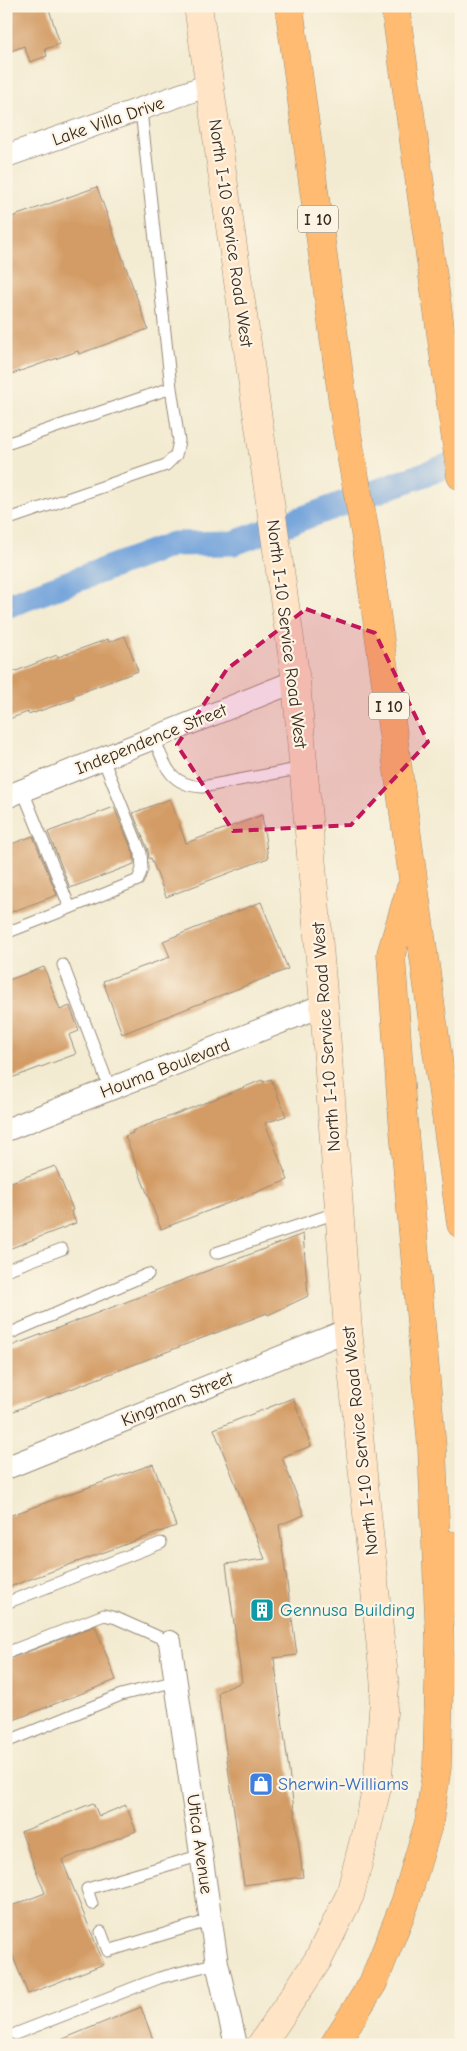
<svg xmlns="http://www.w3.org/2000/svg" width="467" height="2051" font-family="'Comic Neue',sans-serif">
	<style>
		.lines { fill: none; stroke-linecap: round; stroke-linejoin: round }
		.canal { stroke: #71a2db; stroke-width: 25 }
		.building { fill: #d39b65 }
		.lane-casing { stroke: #978a78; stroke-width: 13 }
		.street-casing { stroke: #978a78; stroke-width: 24 }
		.secondary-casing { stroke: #978a78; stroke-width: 29 }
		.highway-casing { stroke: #978a78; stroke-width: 29 }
		.lane { stroke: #fff; stroke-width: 11 }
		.street { stroke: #fff; stroke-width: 22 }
		.secondary { stroke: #ffe4c6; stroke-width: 28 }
		.highway { stroke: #ffbb71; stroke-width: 28 }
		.marked { fill: #c2185b; fill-opacity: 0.2; stroke: #c2185b; stroke-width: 4; stroke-dasharray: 10 6; stroke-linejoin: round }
		.labels { text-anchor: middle; stroke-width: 4.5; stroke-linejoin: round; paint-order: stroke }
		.shield { fill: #fcf5e5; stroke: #75675a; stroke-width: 1 }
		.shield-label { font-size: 16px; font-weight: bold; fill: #3b2a1e }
		.street-label { font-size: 18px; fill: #3b2a1e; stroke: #fcf5e5 }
		.culture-label { font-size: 18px; fill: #0d838f; stroke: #fcf5e5; text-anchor: start }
		.shop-label { font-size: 18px; fill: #366cbe; stroke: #fcf5e5; text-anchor: start }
	</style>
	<rect width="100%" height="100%" fill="#fcf5e5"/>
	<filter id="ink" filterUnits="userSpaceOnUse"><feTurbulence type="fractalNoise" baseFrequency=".02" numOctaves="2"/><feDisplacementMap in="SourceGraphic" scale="10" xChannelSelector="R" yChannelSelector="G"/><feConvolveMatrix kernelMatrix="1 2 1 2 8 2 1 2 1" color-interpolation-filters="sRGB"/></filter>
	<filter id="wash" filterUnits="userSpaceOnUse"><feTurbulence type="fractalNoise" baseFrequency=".0096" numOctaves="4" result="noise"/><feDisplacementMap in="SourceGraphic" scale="20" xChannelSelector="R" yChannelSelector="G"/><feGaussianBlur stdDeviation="1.12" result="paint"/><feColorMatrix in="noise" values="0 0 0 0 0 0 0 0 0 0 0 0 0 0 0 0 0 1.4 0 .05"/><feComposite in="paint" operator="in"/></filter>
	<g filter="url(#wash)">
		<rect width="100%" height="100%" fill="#f3ebd1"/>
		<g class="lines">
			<!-- canal -->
			<path class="canal" d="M6,606L173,544L234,543L461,461"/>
		</g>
		<g id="blocks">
			<!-- building -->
			<path class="building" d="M6,6H48L60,44L45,49L47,56L30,62L24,46L6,53Z
				M97,187L148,329L79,354L78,351L6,376V219Z
				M125,636L138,671L77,694L73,696L74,699L34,713V712L28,714V712L6,720V675L57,655L58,657L108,639L109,642Z
				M170,799L186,843L262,815L268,858L166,897L151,858L149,859L148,850L133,813Z
				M114,807L134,855V864L70,888L48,832Z
				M33,836L57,895L6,914V846Z
				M261,902L288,969L122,1034L103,981L170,957L163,941Z
				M44,967L60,1010L70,1006L79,1031L69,1035L76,1054L6,1080V981Z
				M271,1079L286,1116L265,1123L288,1180L161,1229L125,1136L133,1133L132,1131L230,1093L262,1080L263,1082Z
				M55,1166L73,1210L71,1211L76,1223L6,1250V1184Z
				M303,1234L308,1296L268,1315L267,1313L6,1414V1348Z
				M293,1398L311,1446L282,1457L304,1515L279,1525L297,1655L274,1658L303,1877L244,1885L218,1692L242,1682L226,1564L265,1559L214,1429Z
				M153,1464L176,1526L6,1588V1517Z
				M95,1626L116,1680L6,1723V1660Z
				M93,1803L99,1816L126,1805L136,1831L62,1860L104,1964L28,1994L6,1939V1908L45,1893L21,1832Z
				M141,2007L155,2045H51V2044Z"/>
		</g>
	</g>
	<g filter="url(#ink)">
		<use href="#blocks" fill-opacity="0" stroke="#978a78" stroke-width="1"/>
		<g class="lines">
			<!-- lane casing -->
			<g class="lane-casing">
				<path id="lane" d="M6,444L171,388
					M6,520L166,465L176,455L179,441L171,388L141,110
					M154,738C165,765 169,785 202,787L303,768
					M23,791L70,908L138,880L142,869L141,853L103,759
					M11,931L70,908
					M63,965L110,1089
					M216,1253L339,1212
					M6,1270L62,1249
					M6,1335L148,1274
					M6,1603L161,1543
					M6,1653L104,1615L116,1618L170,1642
					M6,1742L121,1695L176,1681
					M92,1904L87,1889L202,1855
					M101,1932L108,1951L211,1920
					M15,2034L159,1978L217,1963"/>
			</g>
			<!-- street casing -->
			<g class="street-casing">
				<path id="street" d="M6,156L209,85
					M6,797L296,681
					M6,1130L324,1005
					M6,1468L348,1330
					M170,1642L217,1963L236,2045"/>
			</g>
			<!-- secondary casing -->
			<g class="secondary-casing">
				<path id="secondary" d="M198,6L296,681L324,1005L348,1330L385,1687L377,1788L350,1895L318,1960L261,2045"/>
			</g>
			<!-- highway casing -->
			<g class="highway-casing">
				<path id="highway" d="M289,6L347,433L365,533L461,1224
					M395,6L461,476
					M450,1545L461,1604
					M334,2045L373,1983L405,1903L429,1822L437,1767L440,1642L432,1448L401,1097L391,954L410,890"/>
			</g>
			<!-- lane -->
			<use href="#lane" class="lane"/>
			<!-- street -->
			<use href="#street" class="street"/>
			<!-- secondary -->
			<use href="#secondary" class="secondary"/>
			<!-- highway -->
			<use href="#highway" class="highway"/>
		</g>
	</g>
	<!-- marked area -->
	<path class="marked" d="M306,609L375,633L428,742L351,825L233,831L177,745L227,669Z"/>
	<!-- icons -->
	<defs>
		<g id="building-square" transform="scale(1.25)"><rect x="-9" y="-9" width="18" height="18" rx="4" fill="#0f9aa8" stroke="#fcf5e5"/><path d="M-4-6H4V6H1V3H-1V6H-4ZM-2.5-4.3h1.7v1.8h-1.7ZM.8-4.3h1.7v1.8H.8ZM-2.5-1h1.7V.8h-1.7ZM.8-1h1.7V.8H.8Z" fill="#fff"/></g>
		<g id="shop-square" transform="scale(1.25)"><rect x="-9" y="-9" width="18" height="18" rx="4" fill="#3f7fe0" stroke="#fcf5e5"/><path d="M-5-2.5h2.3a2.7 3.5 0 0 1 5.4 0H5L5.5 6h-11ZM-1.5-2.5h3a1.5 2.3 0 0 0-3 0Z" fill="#fff"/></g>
	</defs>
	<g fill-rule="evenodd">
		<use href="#building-square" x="262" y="1610"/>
		<use href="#shop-square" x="261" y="1784"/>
	</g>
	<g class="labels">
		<!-- shield labels -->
		<g class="shield">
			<rect x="298" y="205.5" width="40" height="27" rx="4"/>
			<rect x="369" y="692.5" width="40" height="27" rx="4"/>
		</g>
		<g class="shield-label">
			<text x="318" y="225">I 10</text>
			<text x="389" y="712">I 10</text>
		</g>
		<!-- street labels -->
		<g class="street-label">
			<text transform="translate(108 121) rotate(-19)" y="6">Lake Villa Drive</text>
			<text transform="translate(231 233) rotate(82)" y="6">North I-10 Service Road West</text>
			<text transform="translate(287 634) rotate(83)" y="6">North I-10 Service Road West</text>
			<text transform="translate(151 739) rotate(-22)" y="6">Independence Street</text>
			<text transform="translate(326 1037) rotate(-94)" y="6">North I-10 Service Road West</text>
			<text transform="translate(165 1068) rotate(-21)" y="6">Houma Boulevard</text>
			<text transform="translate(177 1399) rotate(-22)" y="6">Kingman Street</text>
			<text transform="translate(360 1441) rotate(-96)" y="6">North I-10 Service Road West</text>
			<text transform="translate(200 1844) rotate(82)" y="6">Utica Avenue</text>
		</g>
		<!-- culture labels -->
		<g class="culture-label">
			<text x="280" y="1616">Gennusa Building</text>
		</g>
		<!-- shop labels -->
		<g class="shop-label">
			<text x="278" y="1790">Sherwin-Williams</text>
		</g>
	</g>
	<!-- margin -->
	<rect width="467" height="2051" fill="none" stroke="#fcf5e5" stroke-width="25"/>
</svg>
